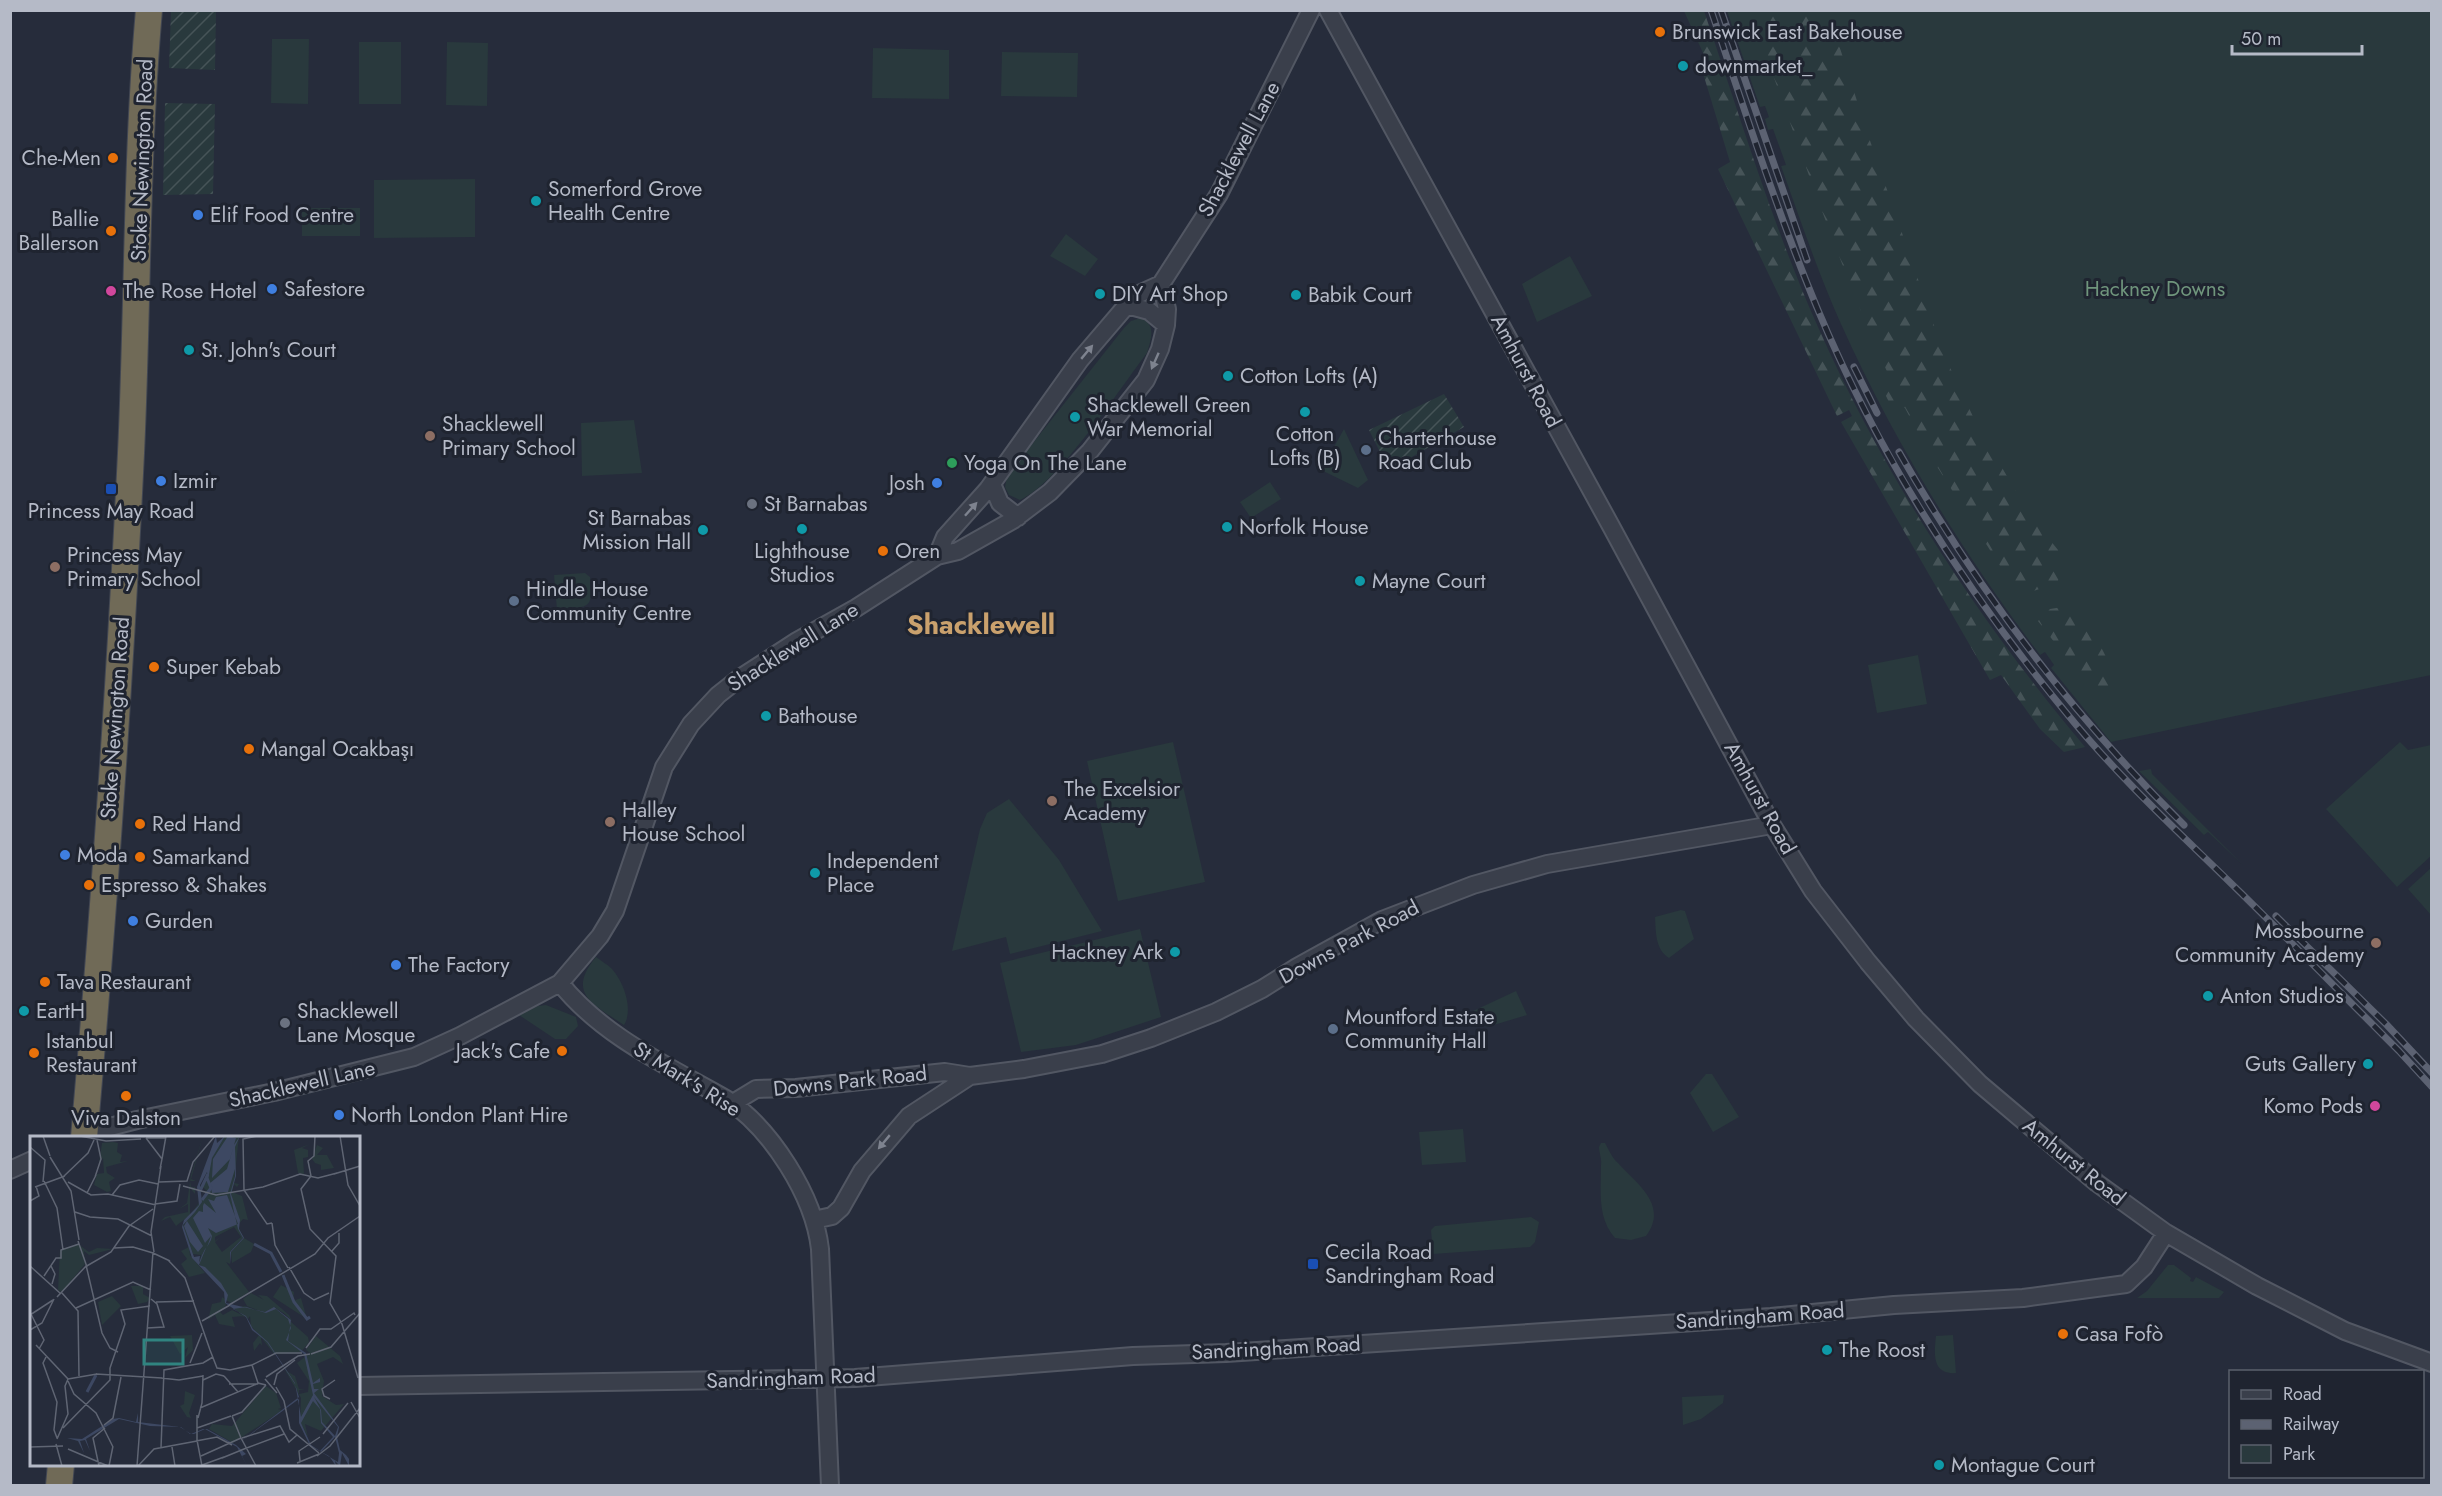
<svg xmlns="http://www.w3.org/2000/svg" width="2442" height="1496" font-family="Jost,sans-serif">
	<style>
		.green { fill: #29393d }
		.forest { fill: url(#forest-firs) }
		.garden { fill: url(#garden-furrows) }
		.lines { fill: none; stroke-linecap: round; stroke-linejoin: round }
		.minor-casing { stroke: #525763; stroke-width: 20 }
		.highway-casing { stroke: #424753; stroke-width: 28 }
		.minor { stroke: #3a3f4b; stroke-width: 16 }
		.highway { stroke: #706a57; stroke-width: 26 }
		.rail-casing { stroke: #5c6272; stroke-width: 7 }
		.rail { stroke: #1f2430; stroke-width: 4.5; stroke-dasharray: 14; stroke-linecap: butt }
		.oneway { fill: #7e838f }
		.food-dot { fill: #e8710a; stroke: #1f2430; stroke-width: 2 }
		.culture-dot { fill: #0f9aa8; stroke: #1f2430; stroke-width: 2 }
		.shop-dot { fill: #3f7fe0; stroke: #1f2430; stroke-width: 2 }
		.hotel-dot { fill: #d1479c; stroke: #1f2430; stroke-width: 2 }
		.education-dot { fill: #8d6e63; stroke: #1f2430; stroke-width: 2 }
		.service-dot { fill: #5c6f8a; stroke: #1f2430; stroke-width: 2 }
		.leisure-dot { fill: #2e9e5b; stroke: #1f2430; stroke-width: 2 }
		.transit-dot { fill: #1a4fb4; stroke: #1f2430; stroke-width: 2 }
		.worship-dot { fill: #6b7280; stroke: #1f2430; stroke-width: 2 }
		.labels { text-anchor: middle; stroke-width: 6; stroke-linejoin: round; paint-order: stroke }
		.poi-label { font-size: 21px; fill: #b5bac7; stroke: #1f2430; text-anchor: start }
		.street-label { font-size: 21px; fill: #b5bac7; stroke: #1f2430 }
		.park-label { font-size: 21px; fill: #6f957c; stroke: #1f2430 }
		.district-label { font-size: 27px; font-weight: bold; fill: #caa16d; stroke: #1f2430 }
		.inset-river { fill: none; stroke: #3d4862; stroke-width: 3 }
		.inset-road { fill: none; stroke: #5f6573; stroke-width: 1.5 }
		.view { fill: #308480; fill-opacity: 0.15; stroke: #308480; stroke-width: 3 }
		.inset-edge { fill: none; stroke: #b5bac7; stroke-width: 3 }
	</style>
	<defs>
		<pattern id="forest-firs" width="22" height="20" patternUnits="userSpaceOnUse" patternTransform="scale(1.5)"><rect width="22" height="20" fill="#29393d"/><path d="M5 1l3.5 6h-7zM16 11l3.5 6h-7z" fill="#465458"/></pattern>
		<pattern id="garden-furrows" width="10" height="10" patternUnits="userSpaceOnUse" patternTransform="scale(1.5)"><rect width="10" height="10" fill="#29393d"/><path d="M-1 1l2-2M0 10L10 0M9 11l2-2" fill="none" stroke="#465458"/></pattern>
	</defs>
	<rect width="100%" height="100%" fill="#262c3b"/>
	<!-- green -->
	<path class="green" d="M1727,11H2431V675L2111,742L2051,668L2054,665L2045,652L2040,655C1962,552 1894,442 1841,324C1818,273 1800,219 1781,166L1786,165L1773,129L1768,130L1765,119L1769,117L1765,106L1760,107Z
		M272,39H309L308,104L271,103Z
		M359,42H401V104H359Z
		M447,42L488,43L487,106L446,105Z
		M873,48L949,50V99L872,98Z
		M1002,52L1078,53L1077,97L1001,96Z
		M475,179V237L374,238V180Z
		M302,208H360V236H302Z
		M1066,234L1098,259L1085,276L1050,256Z
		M1570,256L1592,296L1537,322L1522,284Z
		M1140,318C1157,324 1151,339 1147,353C1120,388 1058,484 1020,500L1009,495L1005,487L1007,476L1124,328L1131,321Z
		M634,420L642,473L582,476L581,423Z
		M1344,429L1368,480L1358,488L1321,470Z
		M1270,482L1281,499L1251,518L1240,502Z
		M585,573L590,577C594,611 588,606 557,610L554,575Z
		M1918,655L1927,704L1877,713L1868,665Z
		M1173,742L1205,882L1118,901L1087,761Z
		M2400,742L2408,750L2431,745L2432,855L2397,887L2326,809Z
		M2151,769L2152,774L2243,865L2208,832L2204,835L2139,771Z
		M1009,799L1059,860L1102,931L1010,954L1006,937L952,951L980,829L987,813Z
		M2431,868V915L2408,889Z
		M1681,910L1685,911L1694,939L1669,958C1655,949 1656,932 1655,917Z
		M1140,929L1161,1017L1076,1045L1021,1052L1000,963Z
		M596,957C601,961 607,964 612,969C623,981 634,1009 624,1025C595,1005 565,994 596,957Z
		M1516,991L1527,1015L1487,1027L1477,1022L1471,1012Z
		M546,1005L576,1017L578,1026L566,1039H555L519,1015L538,1006Z
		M1706,1074H1712L1739,1117L1713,1132L1690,1093Z
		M1463,1129L1466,1162L1422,1165L1419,1132Z
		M1601,1143H1605C1609,1150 1612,1158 1618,1163C1637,1184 1669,1205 1646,1236L1631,1240L1615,1238C1597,1218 1601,1191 1601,1165C1602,1159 1599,1153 1599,1147Z
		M1531,1217L1539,1222L1535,1242L1530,1247L1433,1254L1431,1230L1435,1226Z
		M2168,1265H2174L2191,1278L2190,1281L2193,1282L2196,1277L2224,1292L2219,1298H2137L2147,1291Z
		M1953,1335L1956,1373C1932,1375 1934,1354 1936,1336Z
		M1724,1395L1723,1403L1701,1419L1683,1425L1682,1397Z"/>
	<!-- forest -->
	<path class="forest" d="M1684,11H1704C1740,116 1772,224 1818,327C1885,478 1979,621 2085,747L2064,752L2040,729L2001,675L1990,680L1841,422L1852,416L1849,410L1837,416L1718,169L1730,162L1702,70L1709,66Z
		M1750,11H1828L1867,132L1945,357L1976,423L2029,514L2058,550L2062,572L2057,583L2028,593L2016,591L1931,457L1905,408L1890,404L1884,392L1889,376C1835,257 1795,134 1750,11Z
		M2069,606C2092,631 2106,649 2115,682L2109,690L2092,691L2038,621L2050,609Z"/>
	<!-- garden -->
	<path class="garden" d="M171,11H216L215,70L169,68Z
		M165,103L215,104L213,194L163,195Z
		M1444,394L1464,427L1389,470L1369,430Z"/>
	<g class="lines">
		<!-- minor casing -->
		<g class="minor-casing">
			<path id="minor" d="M1328,10L1612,528L1772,825L1813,891L1868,962L1916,1019L1980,1084L2097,1183L2166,1233L2257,1286L2345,1331L2432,1363
				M1127,305L1149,311L1166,325
				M992,484L1000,503L1018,517
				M937,556L945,537L988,489L1080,360L1127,305L1139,294L1161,284L1219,194L1311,10
				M560,983C602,1036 668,1066 726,1099C771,1128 814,1196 820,1249L830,1486
				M733,1103L756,1089L796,1088L945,1072L970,1076L1024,1069L1102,1054L1151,1038L1216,1012L1262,989L1297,967L1382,920L1473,885L1547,864L1772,825
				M81,1138L98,1130L137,1120L274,1092L414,1057L460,1036L560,983L600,936L615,911L664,767L691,724L718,695L737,680L797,641L856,608L937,556L958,551L1013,520L1050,492L1090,451L1146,380L1160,349L1166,325L1167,309L1161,284
				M10,1170L32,1160
				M814,1220L832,1216L841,1208L862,1171L909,1116L970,1076
				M358,1386L855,1378L1133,1356L1226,1353L1771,1317L1894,1305L2023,1298L2126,1284L2144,1267L2166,1233"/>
		</g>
		<!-- highway casing -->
		<g class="highway-casing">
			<path id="highway" d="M84,1138C104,910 120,681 131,453C138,305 136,157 149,10
				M59,1486L61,1464"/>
		</g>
		<!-- minor -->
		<use href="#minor" class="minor"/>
		<!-- highway -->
		<use href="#highway" class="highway"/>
		<!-- rail casing -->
		<g class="rail-casing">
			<path id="rail" d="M1711,10C1745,111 1777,212 1818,310C1879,456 1968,594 2068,715C2121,780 2182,835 2241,893C2294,945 2346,998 2399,1051L2432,1087
				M1721,10L1807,260
				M1854,367L1877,413
				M1899,452C1977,589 2071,714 2184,825
				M2276,916L2386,1024L2432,1073"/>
		</g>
		<!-- rail -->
		<use href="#rail" class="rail"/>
	</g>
	<!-- one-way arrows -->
	<defs><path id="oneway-solid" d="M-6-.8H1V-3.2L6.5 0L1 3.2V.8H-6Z" transform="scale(1.5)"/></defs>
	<g class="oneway">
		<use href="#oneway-solid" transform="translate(1087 352) rotate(-50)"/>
		<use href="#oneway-solid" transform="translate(1155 361) rotate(114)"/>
		<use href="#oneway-solid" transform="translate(971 509) rotate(-48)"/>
		<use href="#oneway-solid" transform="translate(884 1142) rotate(130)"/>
	</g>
	<!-- markers -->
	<g class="food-dot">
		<circle cx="1660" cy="32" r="6"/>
		<circle cx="113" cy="158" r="6"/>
		<circle cx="111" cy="231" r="6"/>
		<circle cx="883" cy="551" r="6"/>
		<circle cx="154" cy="667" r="6"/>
		<circle cx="249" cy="749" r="6"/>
		<circle cx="140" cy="824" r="6"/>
		<circle cx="140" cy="857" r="6"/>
		<circle cx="89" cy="885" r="6"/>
		<circle cx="45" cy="982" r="6"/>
		<circle cx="562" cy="1051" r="6"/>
		<circle cx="34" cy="1053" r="6"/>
		<circle cx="126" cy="1096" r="6"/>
		<circle cx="2063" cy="1334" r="6"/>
	</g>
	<g class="culture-dot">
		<circle cx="1683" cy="66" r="6"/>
		<circle cx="536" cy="201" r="6"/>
		<circle cx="1100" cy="294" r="6"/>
		<circle cx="1296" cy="295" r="6"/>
		<circle cx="189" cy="350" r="6"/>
		<circle cx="1228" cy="376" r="6"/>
		<circle cx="1305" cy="412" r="6"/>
		<circle cx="1075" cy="417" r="6"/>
		<circle cx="1227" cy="527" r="6"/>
		<circle cx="802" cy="529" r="6"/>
		<circle cx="703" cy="530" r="6"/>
		<circle cx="1360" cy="581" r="6"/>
		<circle cx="766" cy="716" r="6"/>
		<circle cx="815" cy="873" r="6"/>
		<circle cx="1175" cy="952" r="6"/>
		<circle cx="2208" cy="996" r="6"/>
		<circle cx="24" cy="1011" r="6"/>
		<circle cx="2368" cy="1064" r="6"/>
		<circle cx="1827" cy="1350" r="6"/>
		<circle cx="1939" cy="1465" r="6"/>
	</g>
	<g class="shop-dot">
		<circle cx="198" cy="215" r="6"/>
		<circle cx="272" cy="289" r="6"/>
		<circle cx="161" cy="481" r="6"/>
		<circle cx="937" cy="483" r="6"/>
		<circle cx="65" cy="855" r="6"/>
		<circle cx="133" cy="921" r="6"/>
		<circle cx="396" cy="965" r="6"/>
		<circle cx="339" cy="1115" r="6"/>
	</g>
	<g class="hotel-dot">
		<circle cx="111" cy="291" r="6"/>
		<circle cx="2375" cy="1106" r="6"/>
	</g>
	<g class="education-dot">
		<circle cx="430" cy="436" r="6"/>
		<circle cx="55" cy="567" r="6"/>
		<circle cx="1052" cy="801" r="6"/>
		<circle cx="610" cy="822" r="6"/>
		<circle cx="2376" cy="943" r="6"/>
	</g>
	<g class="service-dot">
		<circle cx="1366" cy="450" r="6"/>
		<circle cx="514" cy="601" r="6"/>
		<circle cx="1333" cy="1029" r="6"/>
	</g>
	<circle class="leisure-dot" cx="952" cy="463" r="6"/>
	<g class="transit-dot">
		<rect x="105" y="483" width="12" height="12" rx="3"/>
		<rect x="1307" y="1258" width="12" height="12" rx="3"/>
	</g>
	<g class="worship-dot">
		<circle cx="752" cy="504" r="6"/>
		<circle cx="285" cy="1023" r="6"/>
	</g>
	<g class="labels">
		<!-- poi labels -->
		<g class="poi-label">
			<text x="1672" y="39">Brunswick East Bakehouse</text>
			<text x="1695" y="73">downmarket_</text>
			<text x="101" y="165" text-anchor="end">Che-Men</text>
			<text x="548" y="196">Somerford Grove<tspan x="548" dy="24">Health Centre</tspan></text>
			<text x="210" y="222">Elif Food Centre</text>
			<text x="99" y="226" text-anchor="end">Ballie<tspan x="99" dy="24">Ballerson</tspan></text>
			<text x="284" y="296">Safestore</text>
			<text x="123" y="298">The Rose Hotel</text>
			<text x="1112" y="301">DIY Art Shop</text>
			<text x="1308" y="302">Babik Court</text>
			<text x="201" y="357">St. John's Court</text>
			<text x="1240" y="383">Cotton Lofts (A)</text>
			<text x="1087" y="412">Shacklewell Green<tspan x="1087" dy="24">War Memorial</tspan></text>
			<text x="442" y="431">Shacklewell<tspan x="442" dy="24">Primary School</tspan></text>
			<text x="1305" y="441" text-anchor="middle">Cotton<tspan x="1305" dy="24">Lofts (B)</tspan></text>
			<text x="1378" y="445">Charterhouse<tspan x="1378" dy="24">Road Club</tspan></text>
			<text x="964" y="470">Yoga On The Lane</text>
			<text x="173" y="488">Izmir</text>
			<text x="925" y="490" text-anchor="end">Josh</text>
			<text x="764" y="511">St Barnabas</text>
			<text x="111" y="518" text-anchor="middle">Princess May Road</text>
			<text x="691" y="525" text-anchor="end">St Barnabas<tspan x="691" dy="24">Mission Hall</tspan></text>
			<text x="1239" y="534">Norfolk House</text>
			<text x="802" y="558" text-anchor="middle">Lighthouse<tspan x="802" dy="24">Studios</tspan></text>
			<text x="895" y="558">Oren</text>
			<text x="67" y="562">Princess May<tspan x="67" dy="24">Primary School</tspan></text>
			<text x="1372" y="588">Mayne Court</text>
			<text x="526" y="596">Hindle House<tspan x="526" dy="24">Community Centre</tspan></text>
			<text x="166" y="674">Super Kebab</text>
			<text x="778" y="723">Bathouse</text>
			<text x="261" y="756">Mangal Ocakbaşı</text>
			<text x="1064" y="796">The Excelsior<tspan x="1064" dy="24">Academy</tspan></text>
			<text x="622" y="817">Halley<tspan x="622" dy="24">House School</tspan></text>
			<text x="152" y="831">Red Hand</text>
			<text x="77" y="862">Moda</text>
			<text x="152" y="864">Samarkand</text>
			<text x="827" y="868">Independent<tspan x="827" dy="24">Place</tspan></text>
			<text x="101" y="892">Espresso &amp; Shakes</text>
			<text x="145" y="928">Gurden</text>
			<text x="2364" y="938" text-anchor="end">Mossbourne<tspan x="2364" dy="24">Community Academy</tspan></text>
			<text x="1163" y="959" text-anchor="end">Hackney Ark</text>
			<text x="408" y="972">The Factory</text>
			<text x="57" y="989">Tava Restaurant</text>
			<text x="2220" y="1003">Anton Studios</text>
			<text x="36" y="1018">EartH</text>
			<text x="297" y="1018">Shacklewell<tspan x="297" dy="24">Lane Mosque</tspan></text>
			<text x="1345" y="1024">Mountford Estate<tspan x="1345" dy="24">Community Hall</tspan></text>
			<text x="46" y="1048">Istanbul<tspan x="46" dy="24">Restaurant</tspan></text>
			<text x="550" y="1058" text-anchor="end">Jack's Cafe</text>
			<text x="2356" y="1071" text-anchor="end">Guts Gallery</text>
			<text x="2363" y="1113" text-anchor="end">Komo Pods</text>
			<text x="351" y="1122">North London Plant Hire</text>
			<text x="126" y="1125" text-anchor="middle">Viva Dalston</text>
			<text x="1325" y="1259">Cecila Road<tspan x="1325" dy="24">Sandringham Road</tspan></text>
			<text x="2075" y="1341">Casa Fofò</text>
			<text x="1839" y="1357">The Roost</text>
			<text x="1951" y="1472">Montague Court</text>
		</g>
		<!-- street labels -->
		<g class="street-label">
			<text transform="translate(1239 149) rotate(-62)" y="7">Shacklewell Lane</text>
			<text transform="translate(142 160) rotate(-88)" y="7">Stoke Newington Road</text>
			<text transform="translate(1526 371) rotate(62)" y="7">Amhurst Road</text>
			<text transform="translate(793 647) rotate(-32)" y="7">Shacklewell Lane</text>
			<text transform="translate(115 718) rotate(-86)" y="7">Stoke Newington Road</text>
			<text transform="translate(1760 798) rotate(61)" y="7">Amhurst Road</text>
			<text transform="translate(1349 942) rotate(-28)" y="7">Downs Park Road</text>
			<text transform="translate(687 1079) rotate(32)" y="7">St Mark's Rise</text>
			<text transform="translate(850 1081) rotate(-6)" y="7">Downs Park Road</text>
			<text transform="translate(302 1084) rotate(-13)" y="7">Shacklewell Lane</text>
			<text transform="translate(2074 1162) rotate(39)" y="7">Amhurst Road</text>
			<text transform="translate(1760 1316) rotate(-4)" y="7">Sandringham Road</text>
			<text transform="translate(1276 1348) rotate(-3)" y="7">Sandringham Road</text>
			<text transform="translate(791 1378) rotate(-2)" y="7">Sandringham Road</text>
		</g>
		<!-- park labels -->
		<g class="park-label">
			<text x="2155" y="296">Hackney Downs</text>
		</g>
		<!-- district labels -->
		<g class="district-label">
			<text x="981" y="634">Shacklewell</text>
		</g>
	</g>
	<!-- overview -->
	<g transform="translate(30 1136)">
		<rect width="330" height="330" fill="#262c3b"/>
		<path d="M173,0L161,43L166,45H160L161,51H165V58L160,52V79L146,90L140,81L131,85L135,81L158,76V68L149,73L157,67L161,39ZM195,0H209L204,47L209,48L207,51L204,48L202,56L212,60L218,84L213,83L208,89L213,102L200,116V128L196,126L219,156L201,167L196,164L195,155L169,128L171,119L163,118L153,90L177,55L172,50L186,10ZM204,91L211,101L192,116L185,106L190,101L185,105V101ZM83,6L88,7L87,16L92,19L90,26L98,25L76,31L77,37L85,42L79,46L81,55L77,56L64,49L67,38L74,37L73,22L69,27L72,7ZM280,8L272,12L278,14V21L273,22L274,38L268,37L264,14ZM287,9L293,12L287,19H297L304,32L291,34V29L285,27L282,23ZM214,102L224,108L221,116L202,127L201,116ZM48,108L59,116L67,112L83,113L59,119L54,115L55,128L32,156L28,154L30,114ZM159,111L160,119L175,137L159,141L151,128L157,123L151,115ZM251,149L264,156L263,165L271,162L277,183L243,161ZM221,157L234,164L228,159L237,160L259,179L262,185L255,178L244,171L278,201L279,206L271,216L244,218L231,201L232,210L230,207L224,215L223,207L229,199L221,190L220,180L218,183L203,172L215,170L232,176L217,170L213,163ZM82,160L91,170L72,189L68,166ZM192,161L195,163L196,169L190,176L193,179L202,174L214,180L202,181L205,191L189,188L185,179L178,184L182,168L191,166ZM162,199L163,214L155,222L158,211L150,218L140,200ZM286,200L310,220L313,228L303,221L287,228L294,245L292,260L306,269L314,268L291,295L275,288L278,301L270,286L271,262L255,234L265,240L269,253L275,254H269V258L278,256L279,245L267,227L280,217L276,214ZM236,250L246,257L251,272L248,273L252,274L244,280L203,307L179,293L182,288L202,290ZM155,255L165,259L159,277L161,282L157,281L150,270L154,268Z" fill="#29393d" fill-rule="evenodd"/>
		<path d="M101,150H113V158L120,162L117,166L108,168Z" fill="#29393d"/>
		<path d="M186,0L187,7L195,0L182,22L178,44L177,36L170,49L172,66L165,76L153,89L164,121L170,120L169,127L172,119L175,113L176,112L169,129L175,131L191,147L198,159L196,167L235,176L244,171L261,184L258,205L276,217L283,247L290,242V246L283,248L284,253H289L284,257L309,291L307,301L310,314L316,319L319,323V330L312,317L310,330L305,325L306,330L299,320L280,310L269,287V263L206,309L216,318L212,320L217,330L207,311L175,293L164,298H160L151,291L120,290L89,283L56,303L60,315L55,304L50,305L54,317L48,305L37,302L52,303L83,283L89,282L106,286L108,277V286L150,291L161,298L173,293H177L206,309L269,261L265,248L237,206L222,194L216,181L195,167L194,156L162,122L152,91L154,84L169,69L167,51ZM216,171L236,177L246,173L258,183L261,192L256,204L274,218L283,259L271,281L265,247L238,206L223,193L216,180L203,173ZM284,261L308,291L305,300L292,286L291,274ZM283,265L290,273L291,287L303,301L290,315L281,309L271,287ZM305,301L309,317L308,326L291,316ZM198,0L206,2L200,23L182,42L183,23ZM210,0L205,11L206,40L201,58L210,84L209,93L213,100L214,102L201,116V128L200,116L213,102L208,93L200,58L205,40V33L198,56L182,57V52L181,57L179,48L197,33L204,9ZM197,59L208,88L186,97L178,92L182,100L181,104L177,111L181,100L175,107L163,82L169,75L173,76V70L175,64L174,67L186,77L178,63L184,65L186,61ZM157,85L173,110L168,116L160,106L154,90Z" fill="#3d4862" fill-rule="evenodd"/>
		<path class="inset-river" d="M170,55L178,38M172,64L181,52L177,42M224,108L241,117L251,136M253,139L264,166L277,183L280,181M57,256L66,239"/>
		<path class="inset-road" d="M13,0L20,20M50,0L76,5L111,3M227,0L213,3L214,54L237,88L242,87M285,0L284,20L278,25L281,40L271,53L280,93L306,120L300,167L312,188L328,242M310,0L318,49L330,70M116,2H136M116,2L132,23L130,33M0,11L15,24L13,46M20,21L41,55L49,104M132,23L136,0M304,38L330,30M33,41L58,17L64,4M65,41L71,23L67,4M14,45L27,72L33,114M38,46L61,59L78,58L126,69M129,46L157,45L163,26L185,0M153,50L186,59L233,51L270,38L288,42L307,37M5,51L35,40M57,57L66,39M82,59L90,49L109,44L128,48M0,65L9,60L6,50M125,68L147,65L150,48M45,76L60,81L88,83L122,100M242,87L245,109L258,132M48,105L57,131M84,112L103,111L123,117M302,115L309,107V97M124,116L121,96L131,30M123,117L140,125M138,124L155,142L180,214M56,129L72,197L80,212L88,216M0,130L31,158M21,130L25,138L22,148M55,131L81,116L99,90L123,73M259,131L274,157L284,164L299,157M14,140L26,122H31V114L49,108M32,157L48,175L49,240M27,161L57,129M126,166L164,165M199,169L285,118L298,102L330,80M46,172L103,146L121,154M0,176L14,204L9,213M0,179L23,164M172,185L200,169M117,192L134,191L127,168L121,163M0,194L12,187L24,163M6,209L38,243L35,250L38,278L27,303M276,212L290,193H301L324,177L325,179M180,214L187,232L200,234L222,229L228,247L236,249M281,218L301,211L330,177M16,221L13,227L27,266L24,294L27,302M160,227L172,197M222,229L246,217H272M66,238L132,242M194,240L208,256M236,241L268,220L280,218M131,242L149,244L173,240M38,243L67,238M235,243L247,257M173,244L186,238L194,240M38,245L44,258L66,277L83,311M199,248H228M244,249L247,238L265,224M246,251L254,265L260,293L289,317M300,263L294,260L292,253L305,244M321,266L330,282M170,272L229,247M167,279V306M202,280L212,276L236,249M202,280L211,302M168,282L172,267L173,239M74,289L83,282L91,241M33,292L80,244V232L95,188L91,174L120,170M167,292L201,280M293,298L318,267M211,302L226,330M212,302L250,290L259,306L267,299M167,304L172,330M166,305L187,301L202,309M26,308L32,330M0,311L33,310M142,311L145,330M131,312L134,234L173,227L183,221M38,313L78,330M214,313L254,298M171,320L211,302M287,320L300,310L330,272M192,322L214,313M270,325L269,315L290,301M267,327L289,318M172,329L194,321M69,330L63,302L75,292M79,330L83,310M107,330L123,116M108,330L124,313L167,305"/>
		<path class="view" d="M114,204H153V228H114Z"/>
		<rect width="330" height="330" class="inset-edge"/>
	</g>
	<!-- border -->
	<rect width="2442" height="1496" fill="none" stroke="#b5bac7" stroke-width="24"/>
	<!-- legend -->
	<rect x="2229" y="1370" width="195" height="108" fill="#1f2430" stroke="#5b606c" stroke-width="1.5"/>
	<rect x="2241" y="1390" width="30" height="9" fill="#3a3f4b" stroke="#5b606c" stroke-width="1.5"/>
	<text x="2283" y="1400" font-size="18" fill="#b5bac7">Road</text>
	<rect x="2241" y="1420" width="30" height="9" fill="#5c6272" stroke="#5b606c" stroke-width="1.5"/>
	<text x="2283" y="1430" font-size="18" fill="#b5bac7">Railway</text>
	<rect x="2241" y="1445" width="30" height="18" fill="#29393d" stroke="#5b606c" stroke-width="1.5"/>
	<text x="2283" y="1460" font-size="18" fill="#b5bac7">Park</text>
	<!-- scale -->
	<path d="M2232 45v9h130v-9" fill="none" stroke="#b5bac7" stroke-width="3"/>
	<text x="2241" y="45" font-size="18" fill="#b5bac7" stroke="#1f2430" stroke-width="4.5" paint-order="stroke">50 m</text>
</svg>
